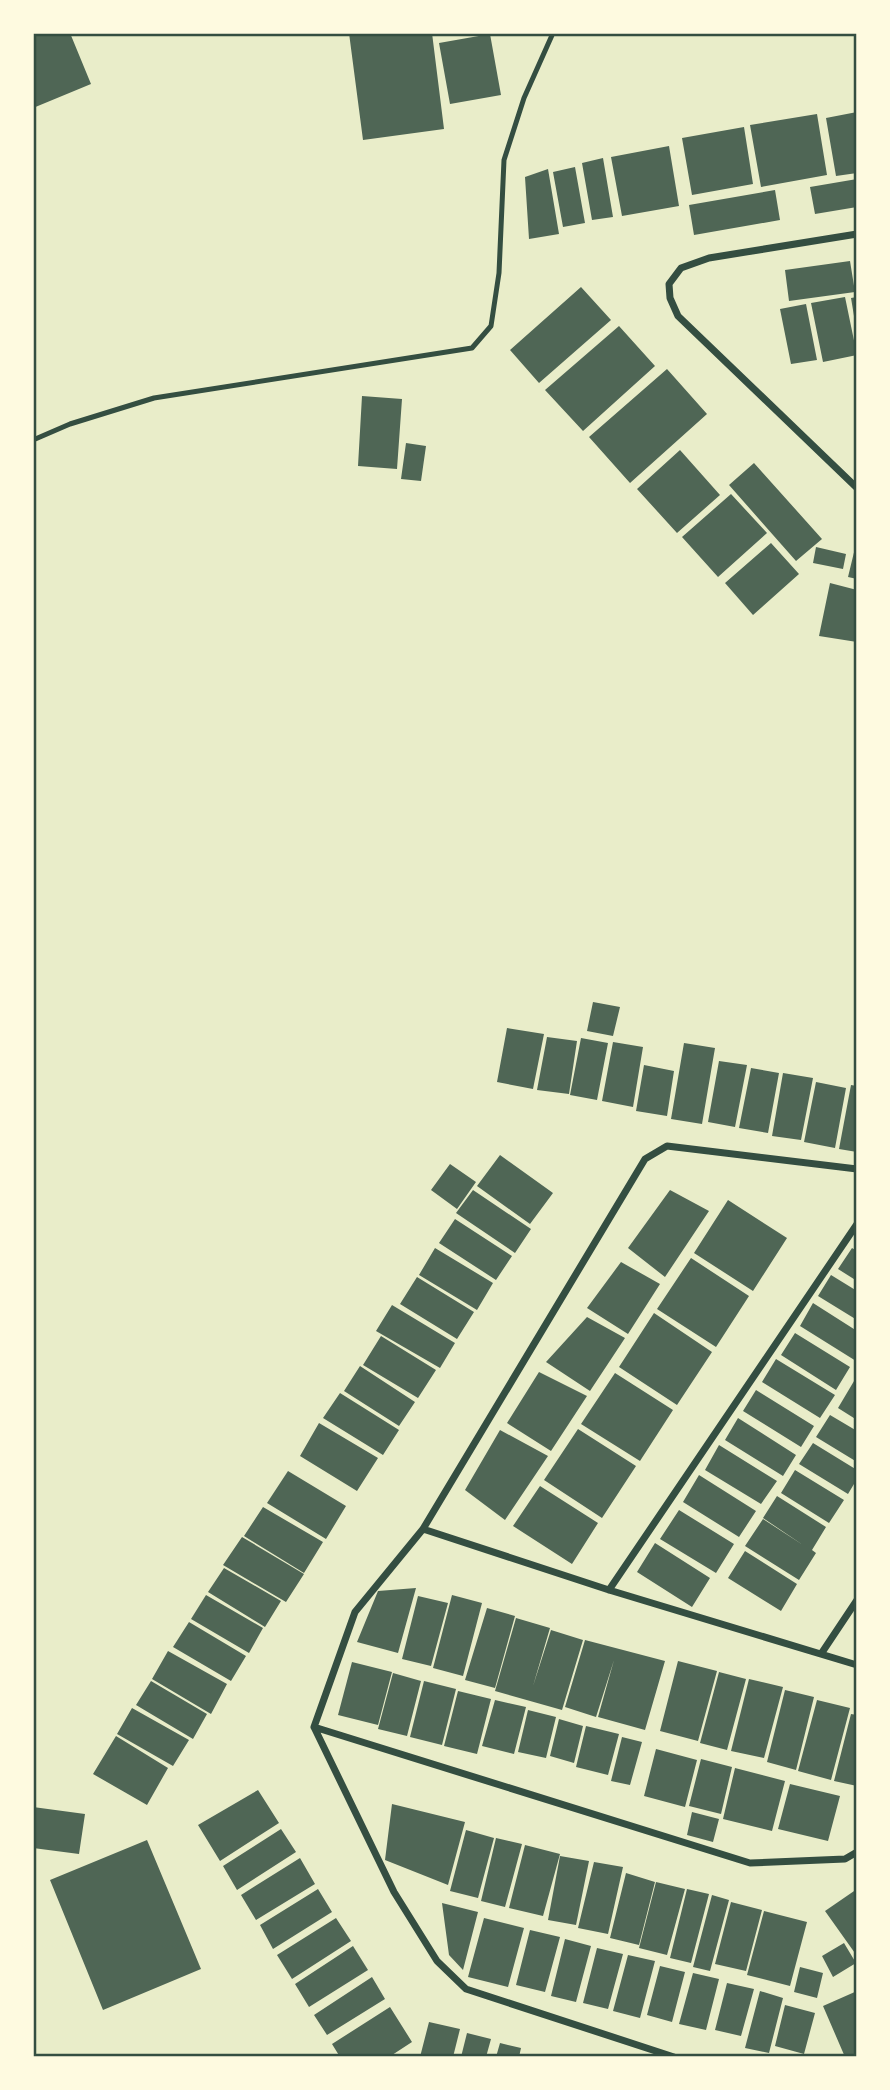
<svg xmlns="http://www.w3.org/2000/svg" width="890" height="2090" font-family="Ubuntu,sans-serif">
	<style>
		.building { fill: #4f6655 }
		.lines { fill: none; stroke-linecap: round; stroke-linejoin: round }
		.service { stroke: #344e41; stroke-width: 5 }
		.minor { stroke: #344e41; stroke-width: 7 }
		.neatline { fill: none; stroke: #344e41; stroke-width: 2.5 }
	</style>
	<rect width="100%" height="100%" fill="#e9edc9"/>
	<!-- building -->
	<path class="building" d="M33,33H70L91,84L33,108Z
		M349,33H432L444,129L363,140Z
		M490,34L501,95L450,104L439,43Z
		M857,112V173L836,176L826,118Z
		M817,114L827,175L761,187L750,125Z
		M744,127L753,184L692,195L682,138Z
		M669,146L679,206L622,216L611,157Z
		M603,158L613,217L592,220L582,163Z
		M575,167L585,223L563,227L553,172Z
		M548,169L559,234L529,239L525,177Z
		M857,179V207L815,214L810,187Z
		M775,190L780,220L694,235L689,205Z
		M850,261L855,292L789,301L785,270Z
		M581,287L611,320L539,383L510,350Z
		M845,297L857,355L823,362L811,303Z
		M857,297V322H855L851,298Z
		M806,304L817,360L791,364L780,309Z
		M619,326L655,366L583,431L545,390Z
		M667,369L707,414L630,483L589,437Z
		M362,396L402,399L397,469L358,466Z
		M406,443L426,446L421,481L401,479Z
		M680,450L720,495L677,533L637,489Z
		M754,463L822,539L796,561L729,485Z
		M731,494L767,533L718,577L682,537Z
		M771,543L799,574L753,615L725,583Z
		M856,544L857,545V579L848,577Z
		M816,547L846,554L843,569L813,563Z
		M830,583L857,590V642L819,636Z
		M593,1002L620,1007L613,1036L587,1031Z
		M507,1028L544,1034L533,1089L497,1082Z
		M547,1037L577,1041L569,1094L537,1090Z
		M581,1038L608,1043L597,1100L570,1095Z
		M613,1042L643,1047L633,1107L602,1101Z
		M684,1043L715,1048L702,1124L671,1119Z
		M719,1061L747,1065L735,1127L708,1122Z
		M644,1065L674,1071L667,1116L636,1111Z
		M751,1068L779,1073L768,1133L739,1128Z
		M783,1073L813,1078L801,1140L772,1136Z
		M816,1082L846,1088L835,1148L804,1142Z
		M851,1085L857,1086V1152L839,1149Z
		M500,1155L553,1193L530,1224L477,1186Z
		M450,1164L476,1182L457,1209L431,1190Z
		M473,1190L531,1229L515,1253L456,1213Z
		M670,1190L709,1211L665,1277L628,1248Z
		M728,1200L787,1238L753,1291L694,1253Z
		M455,1219L512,1256L496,1280L439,1243Z
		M435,1248L493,1283L477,1310L419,1275Z
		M852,1248L857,1251V1281L838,1269Z
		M691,1258L749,1296L716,1347L657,1309Z
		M621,1262L660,1284L628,1334L587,1308Z
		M831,1275L857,1291V1320L818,1296Z
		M417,1277L474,1312L457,1339L400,1304Z
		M813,1303L857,1331L856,1361L800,1326Z
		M392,1305L455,1343L440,1368L376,1331Z
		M654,1313L712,1352L677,1405L619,1367Z
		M587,1317L625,1338L590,1391L546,1362Z
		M795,1333L850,1367L836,1390L781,1355Z
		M381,1336L436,1370L418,1398L363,1365Z
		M776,1359L835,1395L820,1418L762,1382Z
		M360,1366L415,1402L399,1426L344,1391Z
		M539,1372L587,1396L551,1451L507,1423Z
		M615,1373L673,1410L640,1461L581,1424Z
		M857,1376V1420L838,1408Z
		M756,1390L814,1426L801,1447L743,1411Z
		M340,1393L399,1430L383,1455L323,1418Z
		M830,1415L857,1431V1462L816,1437Z
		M738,1418L796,1455L783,1476L725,1440Z
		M319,1423L378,1458L357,1491L300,1456Z
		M578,1429L636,1466L602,1518L544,1480Z
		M500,1430L548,1456L505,1520L465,1490Z
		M813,1443L857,1470V1479L848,1494L799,1464Z
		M719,1445L777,1481L761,1504L705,1470Z
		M795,1470L844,1500L829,1523L781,1493Z
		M288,1471L346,1506L326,1539L267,1503Z
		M699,1475L756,1511L739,1537L683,1502Z
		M540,1486L598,1523L572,1564L513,1526Z
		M777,1496L826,1527L812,1550L816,1553L799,1580L745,1546L763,1519L803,1545L763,1518Z
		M263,1507L323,1542L304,1573L244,1536Z
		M679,1510L734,1544L716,1573L660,1539Z
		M242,1537L304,1574L286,1602L223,1565Z
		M655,1543L710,1578L692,1607L637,1572Z
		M745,1551L797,1584L781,1611L728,1578Z
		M224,1568L281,1601L265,1627L208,1592Z
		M416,1588L398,1653L357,1642L378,1591Z
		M206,1595L263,1628L249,1653L191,1619Z
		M452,1595L482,1603L463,1676L433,1668Z
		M418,1596L448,1603L431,1666L402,1659Z
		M487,1608L515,1616L495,1688L465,1680Z
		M516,1618L550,1628L533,1686L551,1630L583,1640L562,1710L495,1691Z
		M189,1622L246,1656L231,1681L173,1647Z
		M585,1640L665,1661L645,1730L598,1717L614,1660L596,1717L565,1707Z
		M168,1651L227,1684L211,1714L152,1679Z
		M678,1661L717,1671L698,1741L660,1731Z
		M352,1662L392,1672L378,1725L338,1715Z
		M719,1672L746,1679L727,1750L700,1743Z
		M393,1673L421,1681L407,1736L378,1729Z
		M749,1679L783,1687L764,1758L731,1751Z
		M151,1681L207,1714L193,1739L136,1705Z
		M424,1681L456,1689L442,1745L410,1737Z
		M785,1690L814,1697L796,1770L767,1762Z
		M458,1691L491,1699L477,1754L444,1746Z
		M495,1700L526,1707L514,1754L482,1746Z
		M817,1700L850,1708L831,1780L798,1771Z
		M132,1708L189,1740L173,1766L117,1734Z
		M528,1710L556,1717L546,1758L518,1752Z
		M851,1714L857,1715V1786L834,1781Z
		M559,1719L583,1726L574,1763L550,1756Z
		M586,1726L619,1734L608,1775L576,1767Z
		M116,1736L168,1768L147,1805L93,1774Z
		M622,1737L642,1742L630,1785L611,1781Z
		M656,1749L697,1760L685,1807L644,1796Z
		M701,1759L732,1767L721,1814L689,1806Z
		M735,1768L785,1781L772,1831L723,1819Z
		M790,1784L840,1796L828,1841L778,1829Z
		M258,1790L279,1823L220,1861L198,1825Z
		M392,1804L465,1822L448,1885L385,1860Z
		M33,1807L85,1814L79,1854L33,1848Z
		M692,1812L719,1819L713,1842L687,1835Z
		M281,1829L296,1852L237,1890L223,1866Z
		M466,1830L494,1838L478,1898L450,1891Z
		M496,1838L522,1844L505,1907L481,1901Z
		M147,1840L201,1969L103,2010L50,1880Z
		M525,1845L560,1854L543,1916L509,1908Z
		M560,1856L589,1861L576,1925L548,1920Z
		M300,1858L315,1884L256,1920L241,1895Z
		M594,1862L623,1867L608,1934L578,1928Z
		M626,1873L655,1882L639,1945L610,1938Z
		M656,1882L685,1889L667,1955L639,1948Z
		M318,1889L332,1912L273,1949L260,1925Z
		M687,1889L709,1894L691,1963L670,1958Z
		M857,1889V1956L825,1911Z
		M712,1895L729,1900L710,1971L693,1967Z
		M731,1902L762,1910L746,1971L715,1964Z
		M442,1903L478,1912L463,1970L449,1955Z
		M764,1911L807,1922L790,1986L747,1975Z
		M336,1918L351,1941L292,1979L277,1955Z
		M484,1918L524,1928L508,1987L468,1977Z
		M530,1930L560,1937L545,1992L516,1985Z
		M565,1939L591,1946L576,2002L551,1996Z
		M844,1943L856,1963L833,1977L822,1956Z
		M353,1946L368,1970L309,2007L295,1984Z
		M597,1948L623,1954L608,2009L583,2003Z
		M628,1955L655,1961L640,2018L613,2011Z
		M660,1966L685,1972L672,2022L647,2015Z
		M800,1967L823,1973L817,1998L794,1992Z
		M693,1973L719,1979L706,2030L679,2024Z
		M372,1977L385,1999L327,2035L314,2015Z
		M727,1983L754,1989L741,2036L715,2030Z
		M760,1991L783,1998L769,2053L745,2048Z
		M857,1991V2057H845L823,2006Z
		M785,2005L815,2013L804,2054L775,2046Z
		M390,2007L412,2042L389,2057H340L332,2044Z
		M429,2022L460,2029L453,2057H420Z
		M467,2033L491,2039L486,2057H461Z
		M500,2043L521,2048L519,2057H496Z"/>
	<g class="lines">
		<!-- service -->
		<path class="service" d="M33,440L70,424L154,398L472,348L491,326L499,273L504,160L524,98L553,33"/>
		<!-- minor -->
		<path class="minor" d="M857,234L709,258L681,268L669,284L670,298L678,316L857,488
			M423,1529L609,1590L857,1665
			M609,1590L857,1224
			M821,1654L857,1600
			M314,1727L750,1863L845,1859L857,1852
			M674,2057L466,1989L437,1961L394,1892L314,1727L355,1612L423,1529L645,1159L667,1146L857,1169"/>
	</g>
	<!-- border -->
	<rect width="890" height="2090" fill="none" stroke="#fefae0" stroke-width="70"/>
	<rect x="35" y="35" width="820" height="2020" class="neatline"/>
</svg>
